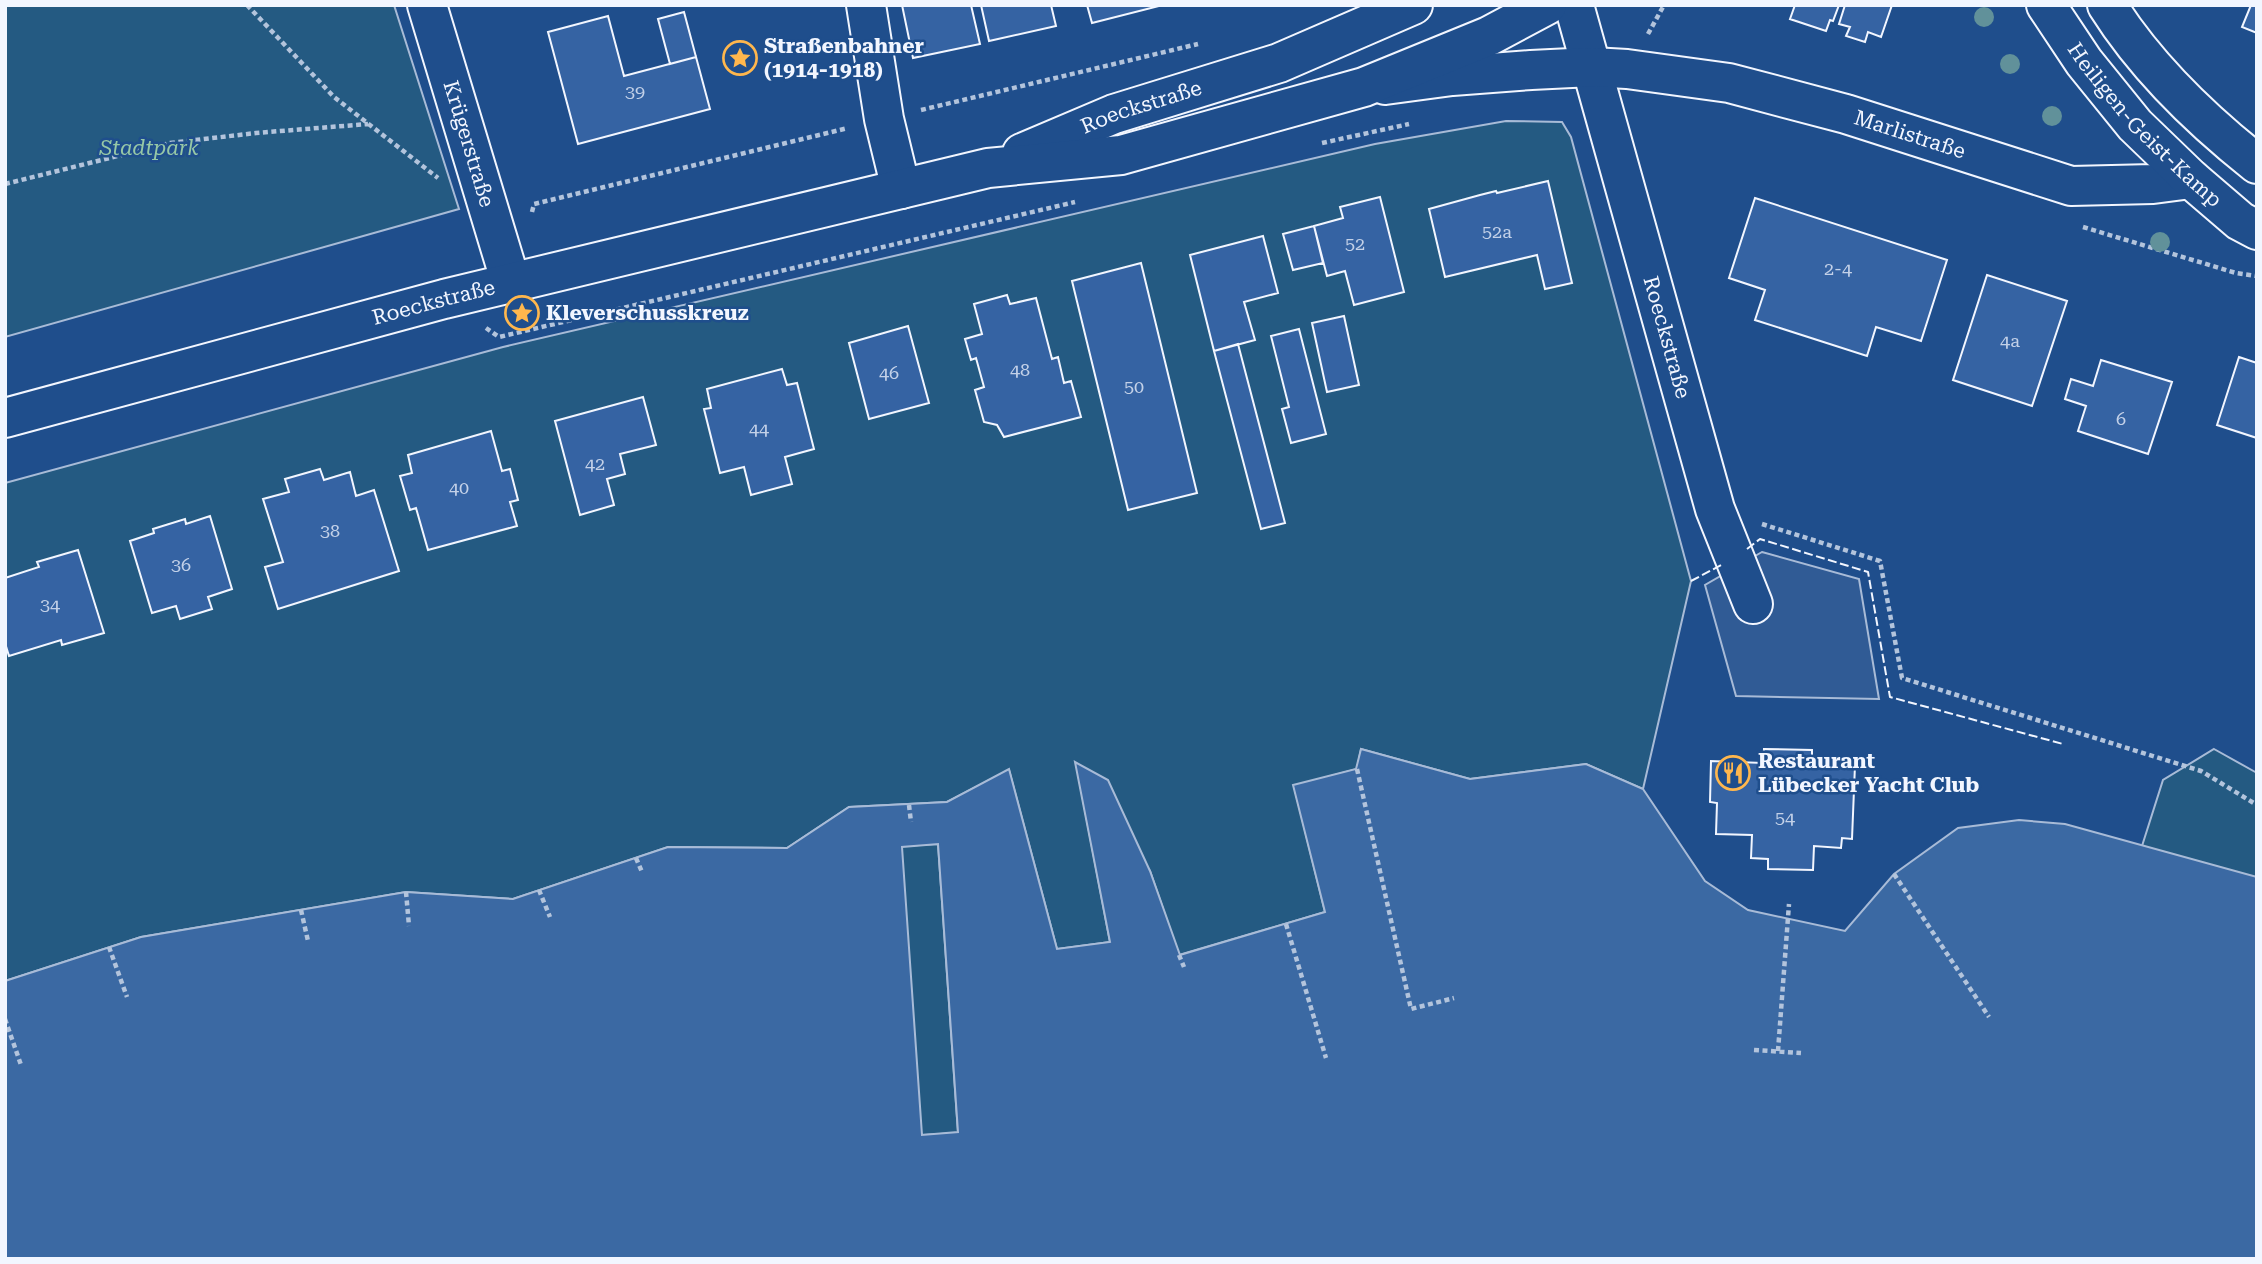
<svg xmlns="http://www.w3.org/2000/svg" width="2262" height="1264" font-family="'Roboto Serif',serif">
	<style>
		.green { fill: #245a82; stroke: #a8bbd7; stroke-width: 2 }
		.parking { fill: #305b95; stroke: #a8bbd7; stroke-width: 2 }
		.water { fill: #3b69a3; stroke: #a8bbd7; stroke-width: 2; fill-rule: evenodd }
		.building { fill: #3563a3; stroke: #f2f6ff; stroke-width: 2 }
		.lines { fill: none; stroke-linecap: round; stroke-linejoin: round }
		.minor-casing { stroke: #f2f6ff; stroke-width: 42 }
		.major-casing { stroke: #f2f6ff; stroke-width: 42 }
		.path { stroke: #b3c4dc; stroke-width: 4.5; stroke-dasharray: 5 3.5; stroke-linecap: butt }
		.minor { stroke: #1f4e8c; stroke-width: 38 }
		.major { stroke: #1f4e8c; stroke-width: 38 }
		.fence { stroke: #f2f6ff; stroke-width: 2; stroke-dasharray: 9 3.5; stroke-linecap: butt }
		.tree { fill: #61919a }
		.labels { text-anchor: middle; stroke-width: 5; stroke-linejoin: round; paint-order: stroke }
		.number-label { font-size: 18px; fill: #c3d1e8 }
		.poi-label { font-size: 21px; font-weight: bold; fill: #f2f6ff; stroke: #1f4e8c; text-anchor: start }
		.street-label { font-size: 21px; fill: #f2f6ff; stroke: #1f4e8c }
		.park-label { font-size: 21px; font-style: italic; fill: #97c8a6; stroke: #1f4e8c }
	</style>
	<rect width="100%" height="100%" fill="#1f4e8c"/>
	<!-- green -->
	<path class="green" d="M5,5H394L459,209L5,337Z
		M1506,121L1562,122L1571,137L1691,581L1643,789L1586,764L1470,779L1361,749L1357,769L1294,786L1325,912L1179,955L1150,871L1076,763L1110,942L1057,949L1009,770L947,802L849,807L787,848L668,847L513,899L406,892L141,937L5,981V483L503,347L1375,144Z
		M2214,749L2257,773V879L2142,846L2163,780Z
		M938,844L958,1133L921,1135L901,846Z"/>
	<!-- parking -->
	<path class="parking" d="M1762,552L1859,579L1879,699L1736,696L1705,585Z"/>
	<!-- water -->
	<path class="water" d="M1361,749L1470,779L1586,764L1643,789L1705,881L1748,910L1845,931L1894,874L1958,828L2019,820L2065,824L2257,877V1259H5V981L141,937L406,892L513,899L668,847L787,848L849,807L947,802L1009,769L1057,949L1110,942L1075,762L1108,780L1150,871L1180,955L1325,912L1293,785L1356,769ZM938,844L958,1132L922,1135L902,847Z"/>
	<!-- building -->
	<path class="building" d="M902,5H971L980,44L913,58Z
		M981,5H1051L1056,26L989,41Z
		M1087,5H1159V6L1092,23Z
		M1795,5H1839L1833,21L1830,20L1826,31L1790,19Z
		M1845,5H1892L1881,37L1868,32L1865,42L1846,36L1850,27L1839,24Z
		M2251,5H2257V33L2242,27Z
		M684,12L696,57L670,64L658,19Z
		M608,16L624,76L696,57L710,109L578,144L548,32Z
		M1548,181L1572,283L1545,289L1537,255L1445,277L1429,209L1480,195L1496,191L1497,193Z
		M1380,197L1404,292L1354,305L1345,271L1327,276L1314,226L1343,218L1340,207Z
		M1755,198L1947,260L1921,341L1876,327L1867,356L1755,320L1765,290L1729,278Z
		M1314,226L1323,263L1293,270L1283,234Z
		M1263,236L1278,293L1244,302L1255,340L1214,351L1190,255Z
		M1141,263L1197,493L1128,510L1072,281Z
		M1987,275L2067,301L2032,406L1953,380Z
		M1007,295L1010,304L1036,298L1052,359L1058,357L1064,383L1071,381L1081,417L1004,437L997,425L984,422L975,390L984,387L976,358L971,360L965,339L982,334L974,304Z
		M1344,316L1359,385L1327,392L1312,323Z
		M908,326L929,403L869,419L849,343Z
		M1299,329L1326,434L1291,443L1282,409L1289,407L1271,336Z
		M1238,344L1285,523L1261,529L1214,351Z
		M2239,357L2257,363V438L2217,425Z
		M2101,360L2172,382L2148,454L2078,431L2086,406L2065,399L2071,379L2093,386Z
		M782,369L787,385L797,383L814,449L785,457L792,484L751,495L744,467L720,473L704,409L711,408L707,389Z
		M643,397L656,445L620,454L625,474L607,479L614,505L580,515L555,421Z
		M491,431L502,471L510,469L518,500L510,502L517,526L428,550L416,508L410,510L400,476L412,473L408,455Z
		M320,469L324,480L350,472L356,496L374,490L399,571L278,609L265,567L283,562L263,499L289,492L285,479Z
		M210,516L232,589L208,597L212,609L180,619L176,606L152,613L130,541L154,533L153,529L185,519L186,524Z
		M78,550L104,633L62,645L61,640L9,656L5,643V578L39,567L37,562Z
		M1764,749L1812,750V764L1855,765L1852,839L1842,838L1841,848L1814,846L1813,870L1768,869V859L1751,858L1752,835L1716,834L1717,803L1710,802L1711,761L1763,763Z"/>
	<g class="lines">
		<!-- minor casing -->
		<g class="minor-casing">
			<g id="minor">
				<path id="s1" d="M427,5L511,283"/>
				<path d="M866,5L884,119L901,189"/>
				<path id="s2" d="M1574,5L1715,509L1753,604"/>
				<path id="s3" d="M1385,85L1452,76L1531,70L1592,67L1627,69L1729,83L1846,114L2071,186L2153,184L2191,179"/>
			</g>
		</g>
		<!-- major casing -->
		<g class="major-casing">
			<g id="major">
				<path id="s4" d="M2046,5L2084,62L2135,125L2191,179L2240,221L2257,230"/>
				<path d="M2107,5C2146,67 2200,119 2257,164"/>
				<path id="s5" d="M1022,153L1114,114L1279,63L1413,5"/>
				<path id="s6" d="M5,418L444,299L959,175L988,168L1121,155L1364,87L1489,36L1547,5"/>
			</g>
		</g>
		<!-- path -->
		<path class="path" d="M247,5L334,97L438,178
			M1648,34L1664,5
			M921,110L1198,44
			M1322,143L1409,124
			M5,184L170,143L256,133L368,124
			M532,212L534,204L848,128
			M2083,227L2236,273L2257,276
			M486,328L499,337L1075,202
			M1762,524L1880,561L1902,678L2201,771L2257,805
			M1357,769L1411,1009L1454,998
			M909,805L911,822
			M636,858L642,872
			M1894,874L1989,1017
			M539,890L550,917
			M406,892L409,926
			M301,910L308,941
			M1286,924L1326,1058
			M109,947L127,997
			M1179,955L1184,967
			M5,1019L21,1065
			M1754,1050L1801,1053
			M1778,1051L1789,904"/>
		<!-- minor -->
		<use href="#minor" class="minor"/>
		<!-- major -->
		<use href="#major" class="major"/>
		<!-- fence -->
		<path class="fence" d="M1747,549L1760,539L1868,572L1890,697L2063,744
			M1691,581L1723,564"/>
	</g>
	<!-- trees -->
	<g class="tree">
		<circle cx="1984" cy="17" r="10"/>
		<circle cx="2010" cy="64" r="10"/>
		<circle cx="2052" cy="116" r="10"/>
		<circle cx="2160" cy="242" r="10"/>
	</g>
	<!-- icons -->
	<defs>
		<g id="sight-ring" transform="scale(1.75)"><circle r="9.5" fill="#1f4e8c" stroke="#ffb74d" stroke-width="1.5"/><path d="M0-6L1.8-2.2L6-1.7L2.9 1.2L3.7 5.4L0 3.3L-3.7 5.4L-2.9 1.2L-6-1.7L-1.8-2.2Z" fill="#ffb74d"/></g>
		<g id="restaurant-ring" transform="scale(1.75)"><circle r="9.5" fill="#1f4e8c" stroke="#ffb74d" stroke-width="1.5"/><path d="M-5-6h1v4h1v-4h1v4h1v-4h1v5L-1.5 .5V6h-2V.5L-5-1ZM5-6V6H3V1.5H1.5Q1.5-4 5-6Z" fill="#ffb74d"/></g>
	</defs>
	<g fill-rule="evenodd">
		<use href="#sight-ring" x="740" y="58"/>
		<use href="#sight-ring" x="522" y="313"/>
		<use href="#restaurant-ring" x="1733" y="773"/>
	</g>
	<g class="labels">
		<!-- number labels -->
		<g class="number-label">
			<text x="635" y="98">39</text>
			<text x="1497" y="238">52a</text>
			<text x="1355" y="250">52</text>
			<text x="1838" y="275">2-4</text>
			<text x="2010" y="347">4a</text>
			<text x="1020" y="376">48</text>
			<text x="889" y="379">46</text>
			<text x="1134" y="393">50</text>
			<text x="2121" y="425">6</text>
			<text x="759" y="435">44</text>
			<text x="595" y="470">42</text>
			<text x="459" y="494">40</text>
			<text x="330" y="537">38</text>
			<text x="181" y="571">36</text>
			<text x="50" y="611">34</text>
			<text x="1785" y="824">54</text>
		</g>
		<!-- poi labels -->
		<g class="poi-label">
			<text x="764" y="53">Straßenbahner<tspan x="764" dy="24">(1914-1918)</tspan></text>
			<text x="546" y="320">Kleverschusskreuz</text>
			<text x="1758" y="768">Restaurant<tspan x="1758" dy="24">Lübecker Yacht Club</tspan></text>
		</g>
		<!-- street labels -->
		<g class="street-label">
			<text dy="7" stroke="none"><textPath href="#s5" startOffset="128">Roeckstraße</textPath></text>
			<text dy="7" stroke="none"><textPath href="#s4" startOffset="156">Heiligen-Geist-Kamp</textPath></text>
			<text dy="7" stroke="none"><textPath href="#s3" startOffset="534">Marlistraße</textPath></text>
			<text dy="7" stroke="none"><textPath href="#s1" startOffset="145">Krügerstraße</textPath></text>
			<text dy="7" stroke="none"><textPath href="#s6" startOffset="444">Roeckstraße</textPath></text>
			<text dy="7" stroke="none"><textPath href="#s2" startOffset="345">Roeckstraße</textPath></text>
		</g>
		<!-- park labels -->
		<g class="park-label">
			<text x="149" y="155">Stadtpark</text>
		</g>
	</g>
	<!-- border -->
	<rect width="2262" height="1264" fill="none" stroke="#f2f6ff" stroke-width="14"/>
</svg>
